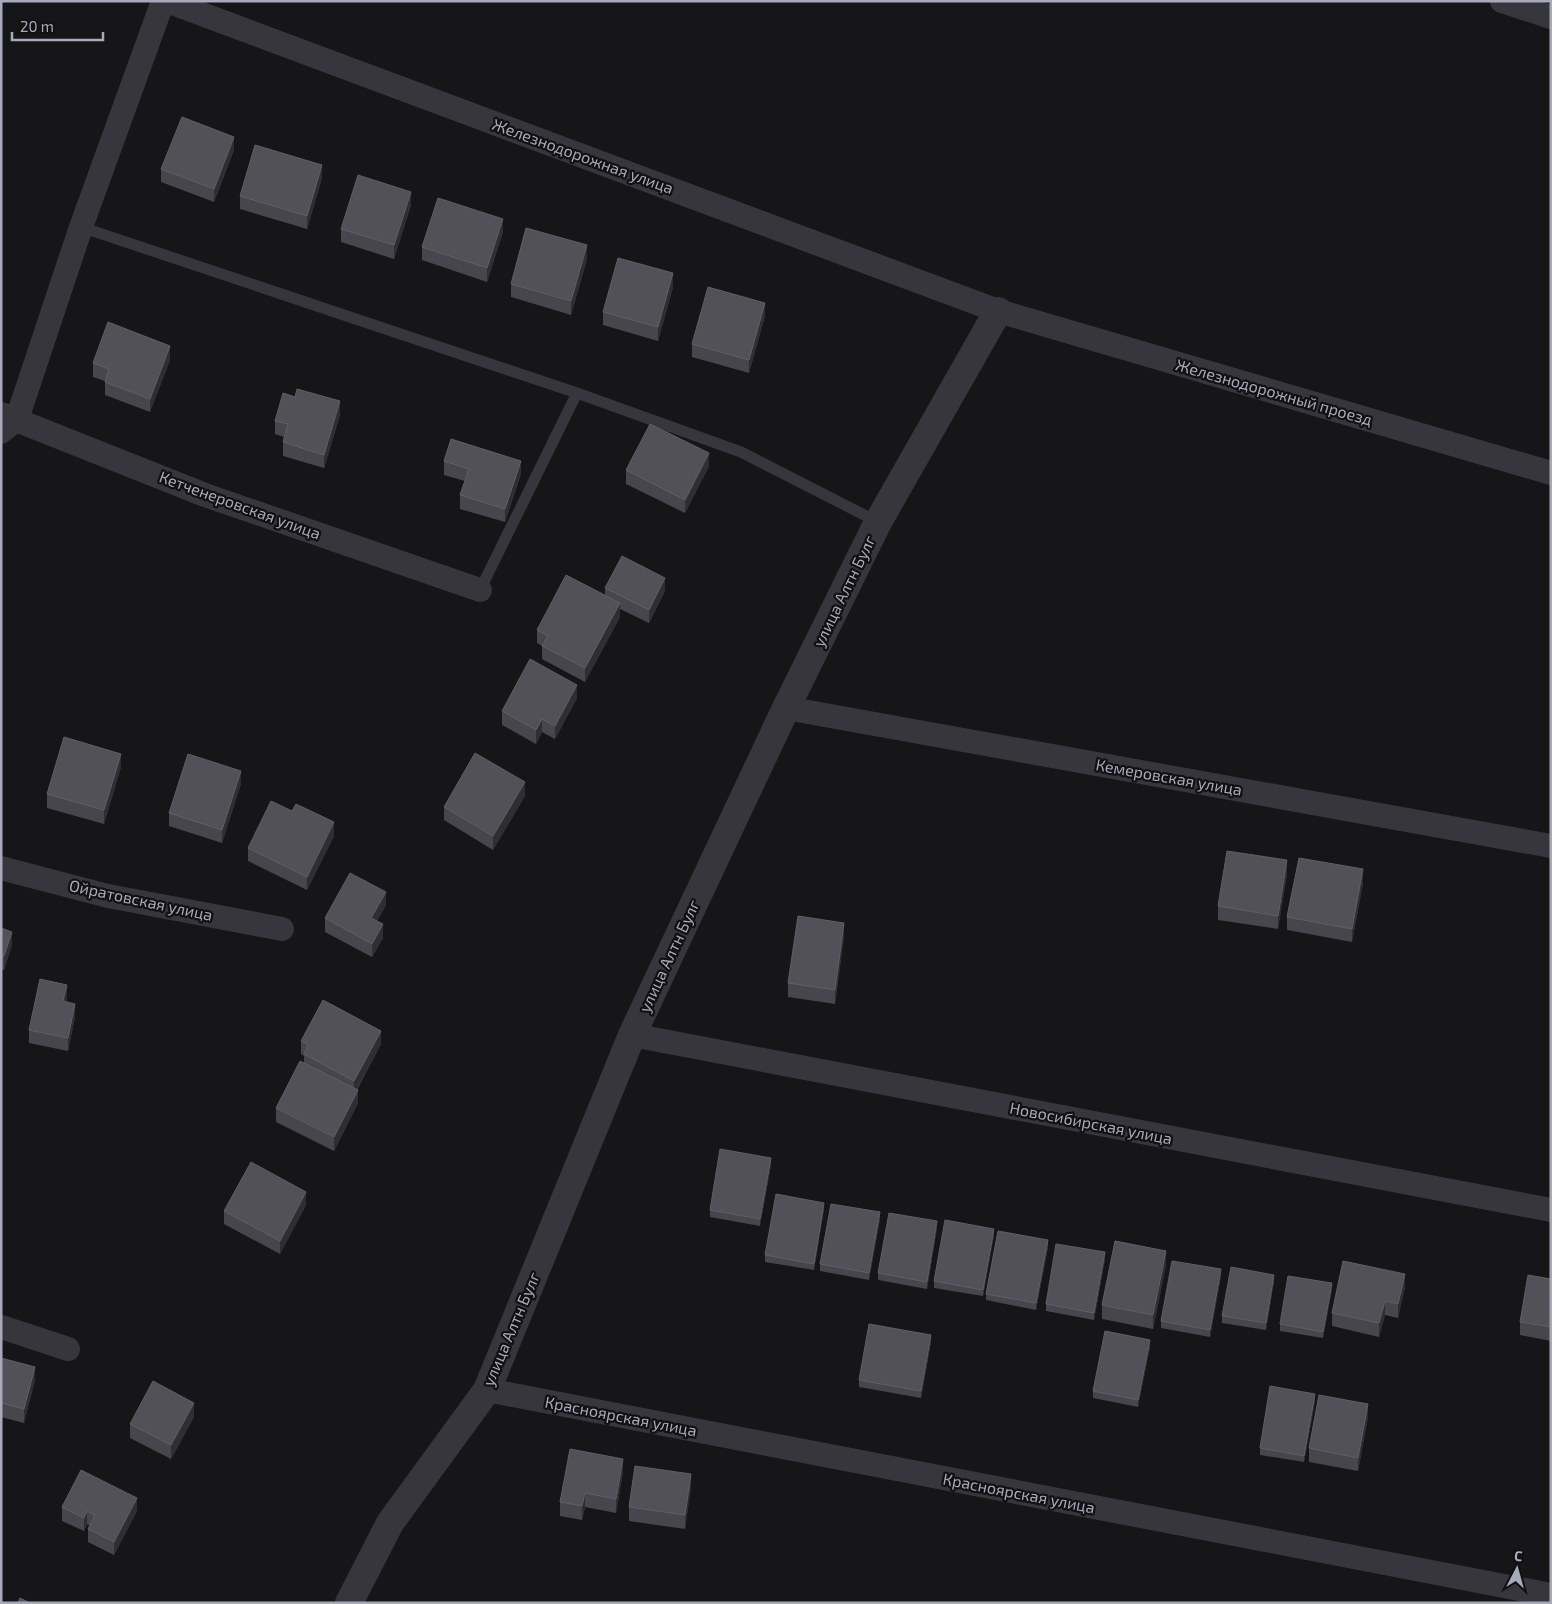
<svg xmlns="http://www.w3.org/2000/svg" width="1552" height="1604" font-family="'Exo 2',sans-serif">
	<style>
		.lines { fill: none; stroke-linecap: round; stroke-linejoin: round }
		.service { stroke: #36363c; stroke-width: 11 }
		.minor { stroke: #36363c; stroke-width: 24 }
		.tertiary { stroke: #36363c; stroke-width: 28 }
		.wall { fill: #47464c }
		.shaded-wall { fill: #2f2e32 }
		.building { fill: #525158; stroke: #5f5f67 }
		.labels { text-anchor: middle; stroke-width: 4.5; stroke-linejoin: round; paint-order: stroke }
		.street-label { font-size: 16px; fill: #a7aab8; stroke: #111012 }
	</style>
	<rect width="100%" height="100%" fill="#161517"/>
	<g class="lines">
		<!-- service -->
		<path class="service" d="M81,227L577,393
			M480,590L577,393L741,452L878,522"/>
		<!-- minor -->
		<path class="minor" d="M167,1L998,311L1551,473
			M1502,1L1551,17
			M1,414L205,495L480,590
			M1,432L17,419L81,227L163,1
			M786,708L1551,846
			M1,868L108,896L282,929
			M632,1035L1551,1210
			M1,1327L68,1349
			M487,1390L1551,1595"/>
		<!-- tertiary -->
		<path class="tertiary" d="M349,1603L390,1523L487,1390L632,1035L786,708L878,522L998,311"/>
	</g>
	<!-- wall -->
	<path class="wall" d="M234,150L214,202L161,182V169Z
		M322,178L307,229L240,209V196Z
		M411,205L394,259L341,242V229Z
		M503,232L487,282L422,260V247Z
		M587,259L571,315L511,297V284Z
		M673,287L658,341L603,325V312Z
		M765,316L749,373L692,357V344Z
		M170,360L150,412L105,395V381L93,377V363Z
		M340,415L324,468L283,456V442L284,437L275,434V421Z
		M444,461L521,474L505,522L460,509V495L465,481L444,475Z
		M709,466L685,513L626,484V470Z
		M605,588L665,591L649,623L620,609V617L585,682L542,659V646L537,643V630L605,596Z
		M577,698L555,739L542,732L536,744L502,725V711Z
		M121,767L104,824L47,808V794Z
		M241,784L222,843L169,826V813Z
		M525,796L493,850L444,820V807Z
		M334,836L307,890L248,861V848Z
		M1287,874L1278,929L1218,920V906Z
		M1363,883L1352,942L1287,930V917Z
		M386,905L377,921L383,938L372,957L325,932V918Z
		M1,928L12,945L4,970L1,969Z
		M844,937L835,1004L788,997V983Z
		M67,999L66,1002L75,1017L68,1051L29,1043V1030Z
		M301,1041L381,1044L357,1090L358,1103L334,1151L276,1122V1108L304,1063V1056L301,1054Z
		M771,1165L760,1226L710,1217V1210Z
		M306,1205L280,1254L224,1224V1211Z
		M824,1209L814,1270L765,1262V1255Z
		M880,1219L869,1280L820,1271V1264Z
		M937,1228L927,1289L878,1280V1273Z
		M994,1235L983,1296L934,1288V1281Z
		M1048,1247L1036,1310L986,1300V1294Z
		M1105,1259L1094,1320L1046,1311V1304Z
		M1166,1265L1153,1329L1102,1319V1305Z
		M1221,1276L1210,1337L1161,1328V1321Z
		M1551,1279V1341L1520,1335V1322Z
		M1274,1281L1266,1330L1222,1323V1316Z
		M1405,1287L1398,1318L1385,1315L1379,1337L1332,1326V1313Z
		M1332,1289L1323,1338L1280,1331V1324Z
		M931,1342L921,1398L859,1387V1380Z
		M1150,1347L1138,1407L1093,1398V1391Z
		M1,1358L35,1380L24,1423L1,1417Z
		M1315,1401L1304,1462L1260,1455V1448Z
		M194,1417L171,1459L130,1438V1424Z
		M1368,1417L1358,1471L1309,1462V1448Z
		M623,1472L616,1513L585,1507L582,1520L560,1516V1502Z
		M691,1487L685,1529L629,1521V1507Z
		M62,1507L137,1511L114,1555L88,1542V1529L90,1526L87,1524L84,1531L62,1521Z"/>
	<!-- shaded-wall -->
	<path class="shaded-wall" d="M234,137V150L214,202V189Z
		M322,165V178L307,229V216Z
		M411,192V205L394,259V245Z
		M503,219V232L487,282V268Z
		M587,245V259L571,315V301Z
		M673,273V287L658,341V327Z
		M765,303V316L749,373V360Z
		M170,346V360L150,412V399Z
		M340,401V415L324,468V455Z
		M709,453V466L685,513V500Z
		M521,461V474L505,522V509Z
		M665,578V591L649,623V610Z
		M620,603V617L585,682V668Z
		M577,685V698L555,739V726Z
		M542,719V732L536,744V730Z
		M121,754V767L104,824V810Z
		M241,771V784L222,843V830Z
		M525,782V796L493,850V836Z
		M334,822V836L307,890V877Z
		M1287,860V874L1278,929V916Z
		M1363,869V883L1352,942V929Z
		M386,892V905L371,932V918Z
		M844,923V937L835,1004V990Z
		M383,924V938L372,957V944Z
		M12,932V945L4,970V956Z
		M67,985V999L63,1015V1001Z
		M75,1004V1017L68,1051V1038Z
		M381,1031V1044L354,1094V1081Z
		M358,1090V1103L334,1151V1137Z
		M771,1158V1165L760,1226V1219Z
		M306,1192V1205L280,1254V1241Z
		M824,1203V1209L814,1270V1264Z
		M880,1212V1219L869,1280V1273Z
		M937,1221V1228L927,1289V1282Z
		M994,1229V1235L983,1296V1290Z
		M1048,1240V1247L1036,1310V1303Z
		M1166,1251V1265L1153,1329V1315Z
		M1105,1252V1259L1094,1320V1313Z
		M1221,1269V1276L1210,1337V1330Z
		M1405,1274V1287L1398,1318V1304Z
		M1274,1275V1281L1266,1330V1323Z
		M1332,1283V1289L1323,1338V1332Z
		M1385,1301V1315L1379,1337V1323Z
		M931,1335V1342L921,1398V1391Z
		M1150,1340V1347L1138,1407V1400Z
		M35,1367V1380L24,1423V1409Z
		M1315,1394V1401L1304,1462V1456Z
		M194,1403V1417L171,1459V1445Z
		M1368,1404V1417L1358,1471V1458Z
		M623,1459V1472L616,1513V1499Z
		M691,1474V1487L685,1529V1515Z
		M585,1493V1507L582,1520V1506Z
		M137,1498V1511L114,1555V1542Z
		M87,1511V1524L84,1531V1518Z"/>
	<!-- building -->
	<path class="building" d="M182,117L234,137L214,189L161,169Z
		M255,145L322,165L307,216L240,196Z
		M358,175L411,192L394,245L341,229Z
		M438,198L503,219L487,268L422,247Z
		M526,228L587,245L571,301L511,284Z
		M618,258L673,273L658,327L603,312Z
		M708,287L765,303L749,360L692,344Z
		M108,322L170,346L150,399L105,382L109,369L93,363Z
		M297,389L340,401L324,455L283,442L288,424L275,421L283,393L295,397Z
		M650,424L709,453L685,500L626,470Z
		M451,439L521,461L505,509L460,495L469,469L444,461Z
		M622,556L665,578L649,610L605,588Z
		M566,575L620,603L585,668L542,646L548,636L537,630Z
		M530,659L577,685L555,726L542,719L536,730L502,711Z
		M64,737L121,754L104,810L47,794Z
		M475,753L525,782L493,836L444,807Z
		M188,754L241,771L222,830L169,813Z
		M271,801L292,811L296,804L334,822L307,877L248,848Z
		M1227,851L1287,860L1278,916L1218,906Z
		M1299,858L1363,869L1352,929L1287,917Z
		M350,873L386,892L371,918L383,924L372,944L325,918Z
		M798,916L844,923L835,990L788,983Z
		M1,928L12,932L4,956H1Z
		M40,979L67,985L63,1001L75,1004L68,1038L29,1030Z
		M323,1000L381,1031L354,1081L304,1054L308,1045L301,1041Z
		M300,1061L358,1090L334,1137L276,1108Z
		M720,1149L771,1158L760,1219L710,1210Z
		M251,1162L306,1192L280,1241L224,1211Z
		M776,1194L824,1203L814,1264L765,1255Z
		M831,1204L880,1212L869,1273L820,1264Z
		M889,1213L937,1221L927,1282L878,1273Z
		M945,1220L994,1229L983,1290L934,1281Z
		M998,1231L1048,1240L1036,1303L986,1294Z
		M1115,1241L1166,1251L1153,1315L1102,1305Z
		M1056,1244L1105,1252L1094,1313L1046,1304Z
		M1172,1261L1221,1269L1210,1330L1161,1321Z
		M1343,1261L1405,1274L1398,1304L1385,1301L1379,1323L1332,1313Z
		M1231,1267L1274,1275L1266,1323L1222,1316Z
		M1528,1275L1551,1279V1327L1520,1322Z
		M1288,1276L1332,1283L1323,1332L1280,1324Z
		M869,1324L931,1335L921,1391L859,1380Z
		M1105,1331L1150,1340L1138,1400L1093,1391Z
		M1,1358L35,1367L24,1409L1,1403Z
		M153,1381L194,1403L171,1445L130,1424Z
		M1270,1386L1315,1394L1304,1456L1260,1448Z
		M1319,1395L1368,1404L1358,1458L1309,1448Z
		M570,1449L623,1459L616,1499L585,1493L582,1506L560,1502Z
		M635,1466L691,1474L685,1515L629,1507Z
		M81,1470L137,1498L114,1542L88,1529L95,1515L87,1511L84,1518L62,1507Z
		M20,1598L30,1603H18Z"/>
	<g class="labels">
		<!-- street labels -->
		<g class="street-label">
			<text transform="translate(583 156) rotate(20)" y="6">Железнодорожная улица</text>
			<text transform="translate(1274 392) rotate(16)" y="6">Железнодорожный проезд</text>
			<text transform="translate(240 505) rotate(20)" y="6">Кетченеровская улица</text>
			<text transform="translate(844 591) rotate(-64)" y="6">улица Алтн Булг</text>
			<text transform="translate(1169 777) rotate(10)" y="6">Кемеровская улица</text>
			<text transform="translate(141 900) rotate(12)" y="6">Ойратовская улица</text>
			<text transform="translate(669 956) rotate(-65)" y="6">улица Алтн Булг</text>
			<text transform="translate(1091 1123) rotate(11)" y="6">Новосибирская улица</text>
			<text transform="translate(511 1329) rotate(-67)" y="6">улица Алтн Булг</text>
			<text transform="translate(621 1416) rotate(11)" y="6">Красноярская улица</text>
			<text transform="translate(1019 1493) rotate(11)" y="6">Красноярская улица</text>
		</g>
	</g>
	<!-- border -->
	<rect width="1552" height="1604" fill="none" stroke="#a7aab8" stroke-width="5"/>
	<!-- north arrow -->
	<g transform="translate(1517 1569) rotate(6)" stroke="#111012" stroke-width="4" paint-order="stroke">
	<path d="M0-4L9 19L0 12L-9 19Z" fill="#a7aab8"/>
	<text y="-8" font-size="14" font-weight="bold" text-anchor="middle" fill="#a7aab8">С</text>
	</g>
	<!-- scale -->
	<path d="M12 32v8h91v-8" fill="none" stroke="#a7aab8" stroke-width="2.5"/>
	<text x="20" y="32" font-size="15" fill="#a7aab8" stroke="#111012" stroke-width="4" paint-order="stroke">20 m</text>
</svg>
